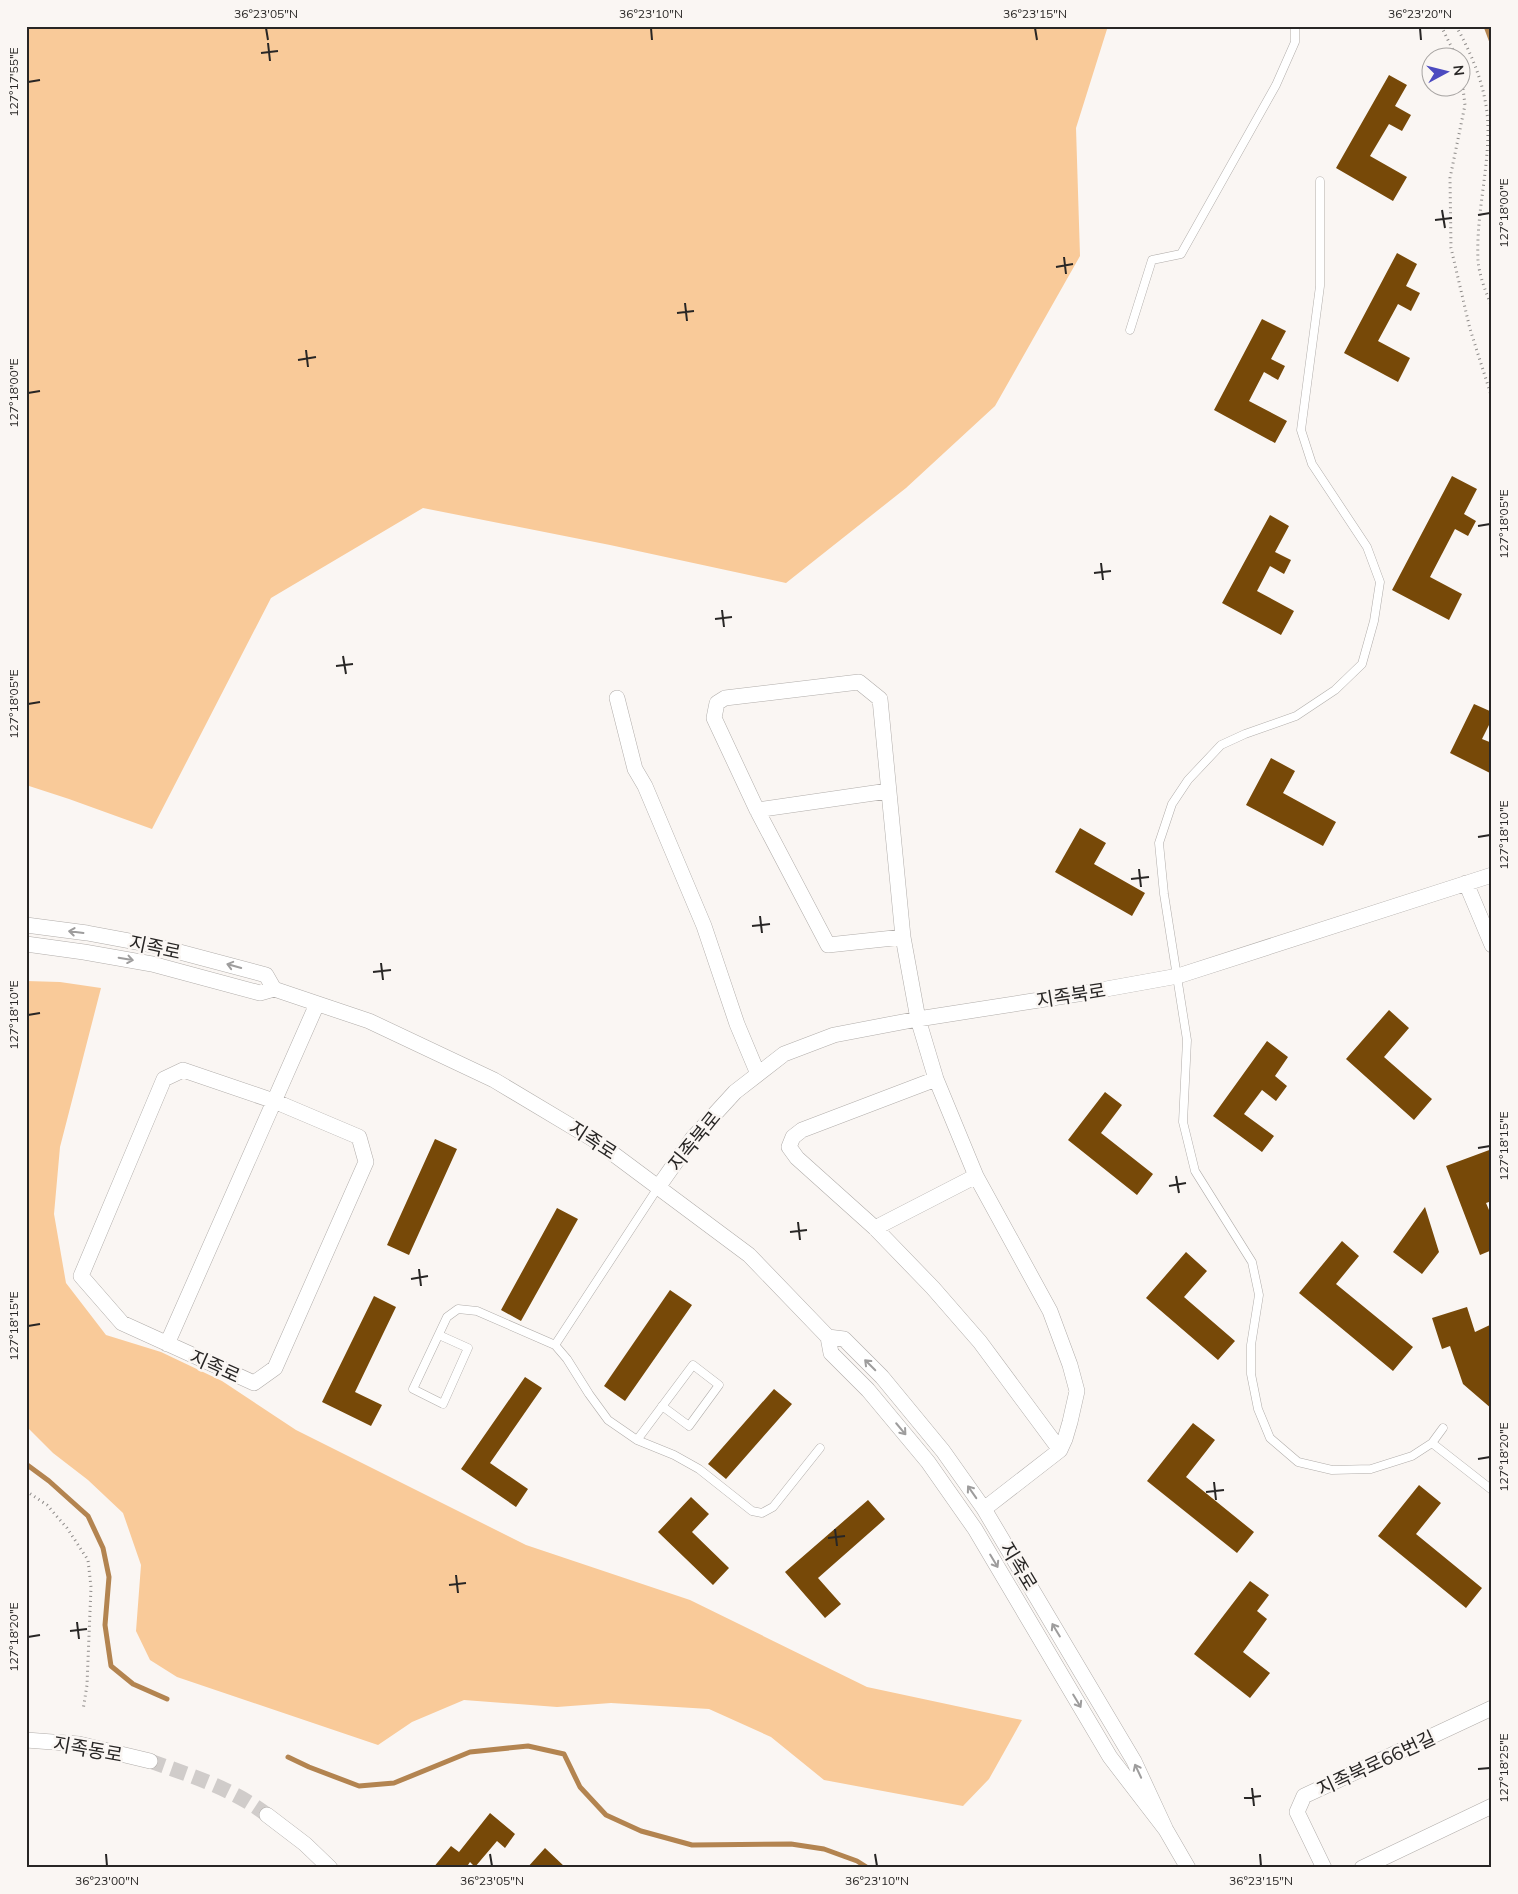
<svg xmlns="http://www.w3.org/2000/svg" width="1518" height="1894" font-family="Mulish,'Noto Sans KR',sans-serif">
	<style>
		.green { fill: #f9ca99 }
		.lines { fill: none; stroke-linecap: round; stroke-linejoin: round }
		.stream { stroke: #b38450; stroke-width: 5 }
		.building { fill: #774908 }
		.street-tunnel { stroke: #d0ccca; stroke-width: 15; stroke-dasharray: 15 8; stroke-linecap: butt }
		.lane-casing { stroke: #b1adaa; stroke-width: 9 }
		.street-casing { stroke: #b1adaa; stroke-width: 16 }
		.path { stroke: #8e8b89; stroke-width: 3; stroke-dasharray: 1 4; stroke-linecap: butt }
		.lane { stroke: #fff; stroke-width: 8 }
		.street { stroke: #fff; stroke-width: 15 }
		.oneway { stroke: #9e9d9d }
		.ticks { fill: none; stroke: #282625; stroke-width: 2 }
		.labels { text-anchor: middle; stroke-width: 5; stroke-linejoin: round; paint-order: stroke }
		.street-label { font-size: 19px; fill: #282625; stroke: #faf6f3 }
		.neatline { fill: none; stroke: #282625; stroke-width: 2 }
		.ticks-label { font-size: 12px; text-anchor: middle; fill: #282625 }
	</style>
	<rect width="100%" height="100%" fill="#faf6f3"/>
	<!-- green -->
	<path class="green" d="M26,26H1108L1076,128L1080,256L995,406L906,488L786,583L610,545L423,508L271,598L152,829L69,799L26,785Z
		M26,981L60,982L101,988L60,1147L54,1214L66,1283L106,1335L161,1352L222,1381L296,1430L526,1545L690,1600L867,1687L1022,1720L989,1779L963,1806L824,1780L771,1737L709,1709L611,1703L557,1707L464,1700L412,1722L378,1745L177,1677L150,1660L136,1631L141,1565L123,1513L88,1480L53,1453L26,1426Z"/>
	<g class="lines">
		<!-- stream -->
		<path class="stream" d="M1486,26L1492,42
			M26,1464L49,1481L88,1516L103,1548L109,1577L105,1625L111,1666L133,1684L167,1699
			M288,1757L309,1767L359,1786L394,1783L470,1752L528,1746L564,1754L580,1787L606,1815L641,1831L692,1845L791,1844L824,1849L857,1861L868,1868"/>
	</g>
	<!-- building -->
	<path class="building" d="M1389,75L1407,85L1395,106L1411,115L1402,131L1389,124L1370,156L1407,177L1393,201L1336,168Z
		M1397,253L1417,264L1406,286L1420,293L1411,311L1398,304L1378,341L1410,358L1398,382L1344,353Z
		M1262,319L1286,331L1271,359L1285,366L1278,380L1264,372L1249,401L1287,421L1275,443L1214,410Z
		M1452,476L1477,489L1464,514L1476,521L1468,536L1455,529L1430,577L1462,594L1449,620L1392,590Z
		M1270,515L1289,526L1275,552L1291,560L1284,574L1270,566L1257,591L1294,611L1281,635L1222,603Z
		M1474,704L1492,712V719L1482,739L1492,743V774L1450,753Z
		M1271,758L1295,771L1283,793L1336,822L1323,846L1246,805Z
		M1080,828L1106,843L1094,864L1145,893L1132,916L1055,872Z
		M1389,1010L1409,1028L1384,1057L1432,1099L1414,1120L1346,1059Z
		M1267,1041L1288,1057L1275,1076L1287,1086L1276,1101L1262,1090L1244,1114L1274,1136L1262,1152L1213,1116Z
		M1105,1092L1122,1105L1101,1133L1153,1174L1137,1195L1068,1140Z
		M435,1139L457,1149L409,1255L387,1245Z
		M1492,1149V1201L1486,1203L1492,1217V1250L1480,1255L1446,1166Z
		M1425,1207L1439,1252L1422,1274L1393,1252Z
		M557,1208L578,1219L521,1321L501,1310Z
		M1342,1241L1359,1256L1336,1284L1413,1347L1393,1371L1299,1293Z
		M1186,1252L1207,1271L1184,1297L1235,1341L1218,1360L1146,1298Z
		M670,1290L692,1305L625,1401L604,1386Z
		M374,1296L396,1307L355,1392L382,1405L371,1426L322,1402Z
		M1467,1307L1475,1332L1492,1324V1409L1463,1384L1450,1346L1442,1349L1432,1318Z
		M525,1377L542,1388L490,1463L528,1489L516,1507L461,1469Z
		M774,1389L792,1404L726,1479L708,1464Z
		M1193,1423L1215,1440L1186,1477L1254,1532L1237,1553L1147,1481Z
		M1419,1485L1441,1503L1416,1534L1482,1588L1466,1608L1378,1536Z
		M691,1497L709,1514L692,1532L729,1568L713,1585L658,1532Z
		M868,1500L885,1519L818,1578L841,1604L825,1618L785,1572Z
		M1250,1581L1269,1595L1257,1611L1267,1619L1243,1652L1270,1673L1250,1698L1194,1654Z
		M490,1813L515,1834L505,1848L497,1841L475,1867L470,1862L466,1868H433L451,1846L459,1852Z
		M545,1848L566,1868H527Z"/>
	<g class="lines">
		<!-- street-tunnel -->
		<path class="street-tunnel" d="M150,1761C189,1775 234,1789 267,1815"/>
		<!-- lane casing -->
		<g class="lane-casing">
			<path id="lane" d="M1320,181V286L1301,430L1312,464L1367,547L1380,582L1374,621L1362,664L1335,690L1296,716L1245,734L1221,745L1188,780L1172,804L1159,843L1164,894L1187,1040L1183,1122L1195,1171L1252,1262L1259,1295L1251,1345V1374L1258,1409L1270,1438L1298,1462L1332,1470L1371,1469L1412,1456L1432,1443L1443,1428
				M1130,330L1152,260L1181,254L1276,85L1295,42V26
				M439,1335L468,1348L443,1404L413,1389L447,1317L458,1309L477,1311L555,1345L567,1359L589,1394L608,1420L637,1440L674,1455L699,1469L752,1511L762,1513L773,1507L820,1448
				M555,1345L659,1186
				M637,1440L693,1365L719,1385L689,1426L662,1406
				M1432,1443L1492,1490"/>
		</g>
		<!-- street casing -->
		<g class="street-casing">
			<path id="street" d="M617,698L635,769L645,786L704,926L737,1024L758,1074
				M757,810L888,791
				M1466,883L1492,945
				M26,925L87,933L157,946L266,975L274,989
				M903,937L828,945L757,810L714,718L717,703L725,698L859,682L880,699L903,937L918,1019L936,1079L976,1176L1050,1311L1070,1365L1077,1391L1070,1422L1065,1439L1060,1450L984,1509
				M26,944L84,952L152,964L260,993L274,989L369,1021L494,1080L596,1141L749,1255L828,1337L831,1353L868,1390L928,1462L975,1529L1110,1757L1166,1830
				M183,1070L274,1101L359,1137L366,1162L275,1368L254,1383L122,1323L81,1276L164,1079Z
				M936,1079L802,1130L793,1137L789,1147L797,1158L875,1228L933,1288L980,1342L1060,1450
				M659,1186L692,1139L735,1092L784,1054L834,1035L918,1019L1084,993L1178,976L1492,875
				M875,1228L976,1176
				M828,1337L844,1339L882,1377L943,1451L984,1509L1134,1761L1166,1830L1188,1868
				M167,1344L317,1004
				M26,1740L79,1744L150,1761
				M267,1815L305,1844L330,1868
				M1324,1868L1297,1812L1304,1796L1492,1708
				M1362,1868L1492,1806"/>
		</g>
		<!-- path -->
		<path class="path" d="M1441,26L1457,58
			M1456,26C1474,58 1488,93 1488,130C1488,174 1476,216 1478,260C1479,275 1486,293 1492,307
			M1460,64L1465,105L1450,178L1451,248L1470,329L1492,398
			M26,1491L47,1505L67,1528L88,1560L91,1587L87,1685L83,1710"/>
		<!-- lane -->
		<use href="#lane" class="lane"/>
		<!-- street -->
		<use href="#street" class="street"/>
	</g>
	<!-- one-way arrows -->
	<defs><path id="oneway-shaft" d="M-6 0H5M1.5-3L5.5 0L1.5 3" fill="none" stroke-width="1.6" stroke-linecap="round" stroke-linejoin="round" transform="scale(1.25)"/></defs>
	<g class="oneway">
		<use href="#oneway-shaft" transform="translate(76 932) rotate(-173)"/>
		<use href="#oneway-shaft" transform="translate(126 959) rotate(10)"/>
		<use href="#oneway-shaft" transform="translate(234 966) rotate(-164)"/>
		<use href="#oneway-shaft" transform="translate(870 1365) rotate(-135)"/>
		<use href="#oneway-shaft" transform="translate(901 1429) rotate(50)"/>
		<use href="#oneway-shaft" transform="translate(972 1492) rotate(-125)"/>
		<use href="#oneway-shaft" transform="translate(994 1561) rotate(59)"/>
		<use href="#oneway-shaft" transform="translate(1056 1630) rotate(-121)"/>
		<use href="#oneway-shaft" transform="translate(1077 1701) rotate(59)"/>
		<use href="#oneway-shaft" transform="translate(1138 1771) rotate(-115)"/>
	</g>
	<!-- ticks -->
	<path class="ticks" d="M266,28L268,40M651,28L652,40M1035,28L1037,40M1420,28L1421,40M268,43L270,61M261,53L278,51M28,82L40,80M1442,210L1445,228M1478,215L1490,213M1435,220L1452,218M1064,257L1066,274M1056,267L1073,264M685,303L687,321M677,313L694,311M306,350L308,367M298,360L316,357M28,393L40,391M1478,526L1490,524M1101,563L1103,580M1094,573L1111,571M722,610L724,627M715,619L732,617M343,656L346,674M336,666L353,664M28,704L40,702M1478,837L1490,835M1139,869L1141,887M1131,879L1149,877M760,916L762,933M752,926L770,924M381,963L383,980M373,972L391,970M28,1015L40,1013M1478,1148L1490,1146M1176,1176L1179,1193M1169,1186L1186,1183M798,1222L800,1240M790,1232L807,1230M419,1269L421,1286M411,1279L428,1276M28,1326L40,1324M1478,1459L1490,1457M1214,1482L1216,1500M1206,1492L1224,1490M835,1529L837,1546M828,1538L845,1536M456,1575L458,1593M449,1585L466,1583M77,1622L79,1639M70,1631L87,1629M28,1637L40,1635M1478,1769L1490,1768M1252,1788L1254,1806M1244,1798L1261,1796M106,1854L107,1866M490,1854L492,1866M875,1854L877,1866M1260,1854L1261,1866"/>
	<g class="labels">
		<!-- street labels -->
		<g class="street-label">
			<text transform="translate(155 947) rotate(12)" y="7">지족로</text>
			<text transform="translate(1071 995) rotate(-9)" y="7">지족북로</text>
			<text transform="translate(593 1140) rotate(33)" y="7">지족로</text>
			<text transform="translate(694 1141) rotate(-51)" y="7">지족북로</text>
			<text transform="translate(215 1366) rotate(24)" y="7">지족로</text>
			<text transform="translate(1019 1566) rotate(59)" y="7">지족로</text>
			<text transform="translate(88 1749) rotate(10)" y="7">지족동로</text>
			<text transform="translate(1376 1763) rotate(-25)" y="7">지족북로66번길</text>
		</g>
	</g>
	<!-- border -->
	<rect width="1518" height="1894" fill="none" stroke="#faf6f3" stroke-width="55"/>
	<!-- north arrow -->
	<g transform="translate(1446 72) rotate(83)"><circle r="24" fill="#faf6f3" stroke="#a6a3a1"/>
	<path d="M0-4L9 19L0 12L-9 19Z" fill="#4c4ac0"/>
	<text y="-8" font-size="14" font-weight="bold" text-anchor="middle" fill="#282625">N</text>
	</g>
	<rect x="28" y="28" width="1462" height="1838" class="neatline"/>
	<g class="ticks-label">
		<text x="266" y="18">36°23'05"N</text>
		<text x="651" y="18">36°23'10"N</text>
		<text x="1035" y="18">36°23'15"N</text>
		<text x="1420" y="18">36°23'20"N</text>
		<text transform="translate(14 82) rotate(-90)" y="4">127°17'55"E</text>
		<text transform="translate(1504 213) rotate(-90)" y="4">127°18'00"E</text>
		<text transform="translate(14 393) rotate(-90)" y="4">127°18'00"E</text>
		<text transform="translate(1504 524) rotate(-90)" y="4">127°18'05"E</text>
		<text transform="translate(14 704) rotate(-90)" y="4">127°18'05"E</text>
		<text transform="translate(1504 835) rotate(-90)" y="4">127°18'10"E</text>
		<text transform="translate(14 1015) rotate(-90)" y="4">127°18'10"E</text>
		<text transform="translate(1504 1146) rotate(-90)" y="4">127°18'15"E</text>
		<text transform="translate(14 1326) rotate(-90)" y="4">127°18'15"E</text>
		<text transform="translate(1504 1457) rotate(-90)" y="4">127°18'20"E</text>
		<text transform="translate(14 1637) rotate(-90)" y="4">127°18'20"E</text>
		<text transform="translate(1504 1768) rotate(-90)" y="4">127°18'25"E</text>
		<text x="107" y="1885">36°23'00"N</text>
		<text x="492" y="1885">36°23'05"N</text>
		<text x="877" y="1885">36°23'10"N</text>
		<text x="1261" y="1885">36°23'15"N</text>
	</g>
</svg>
